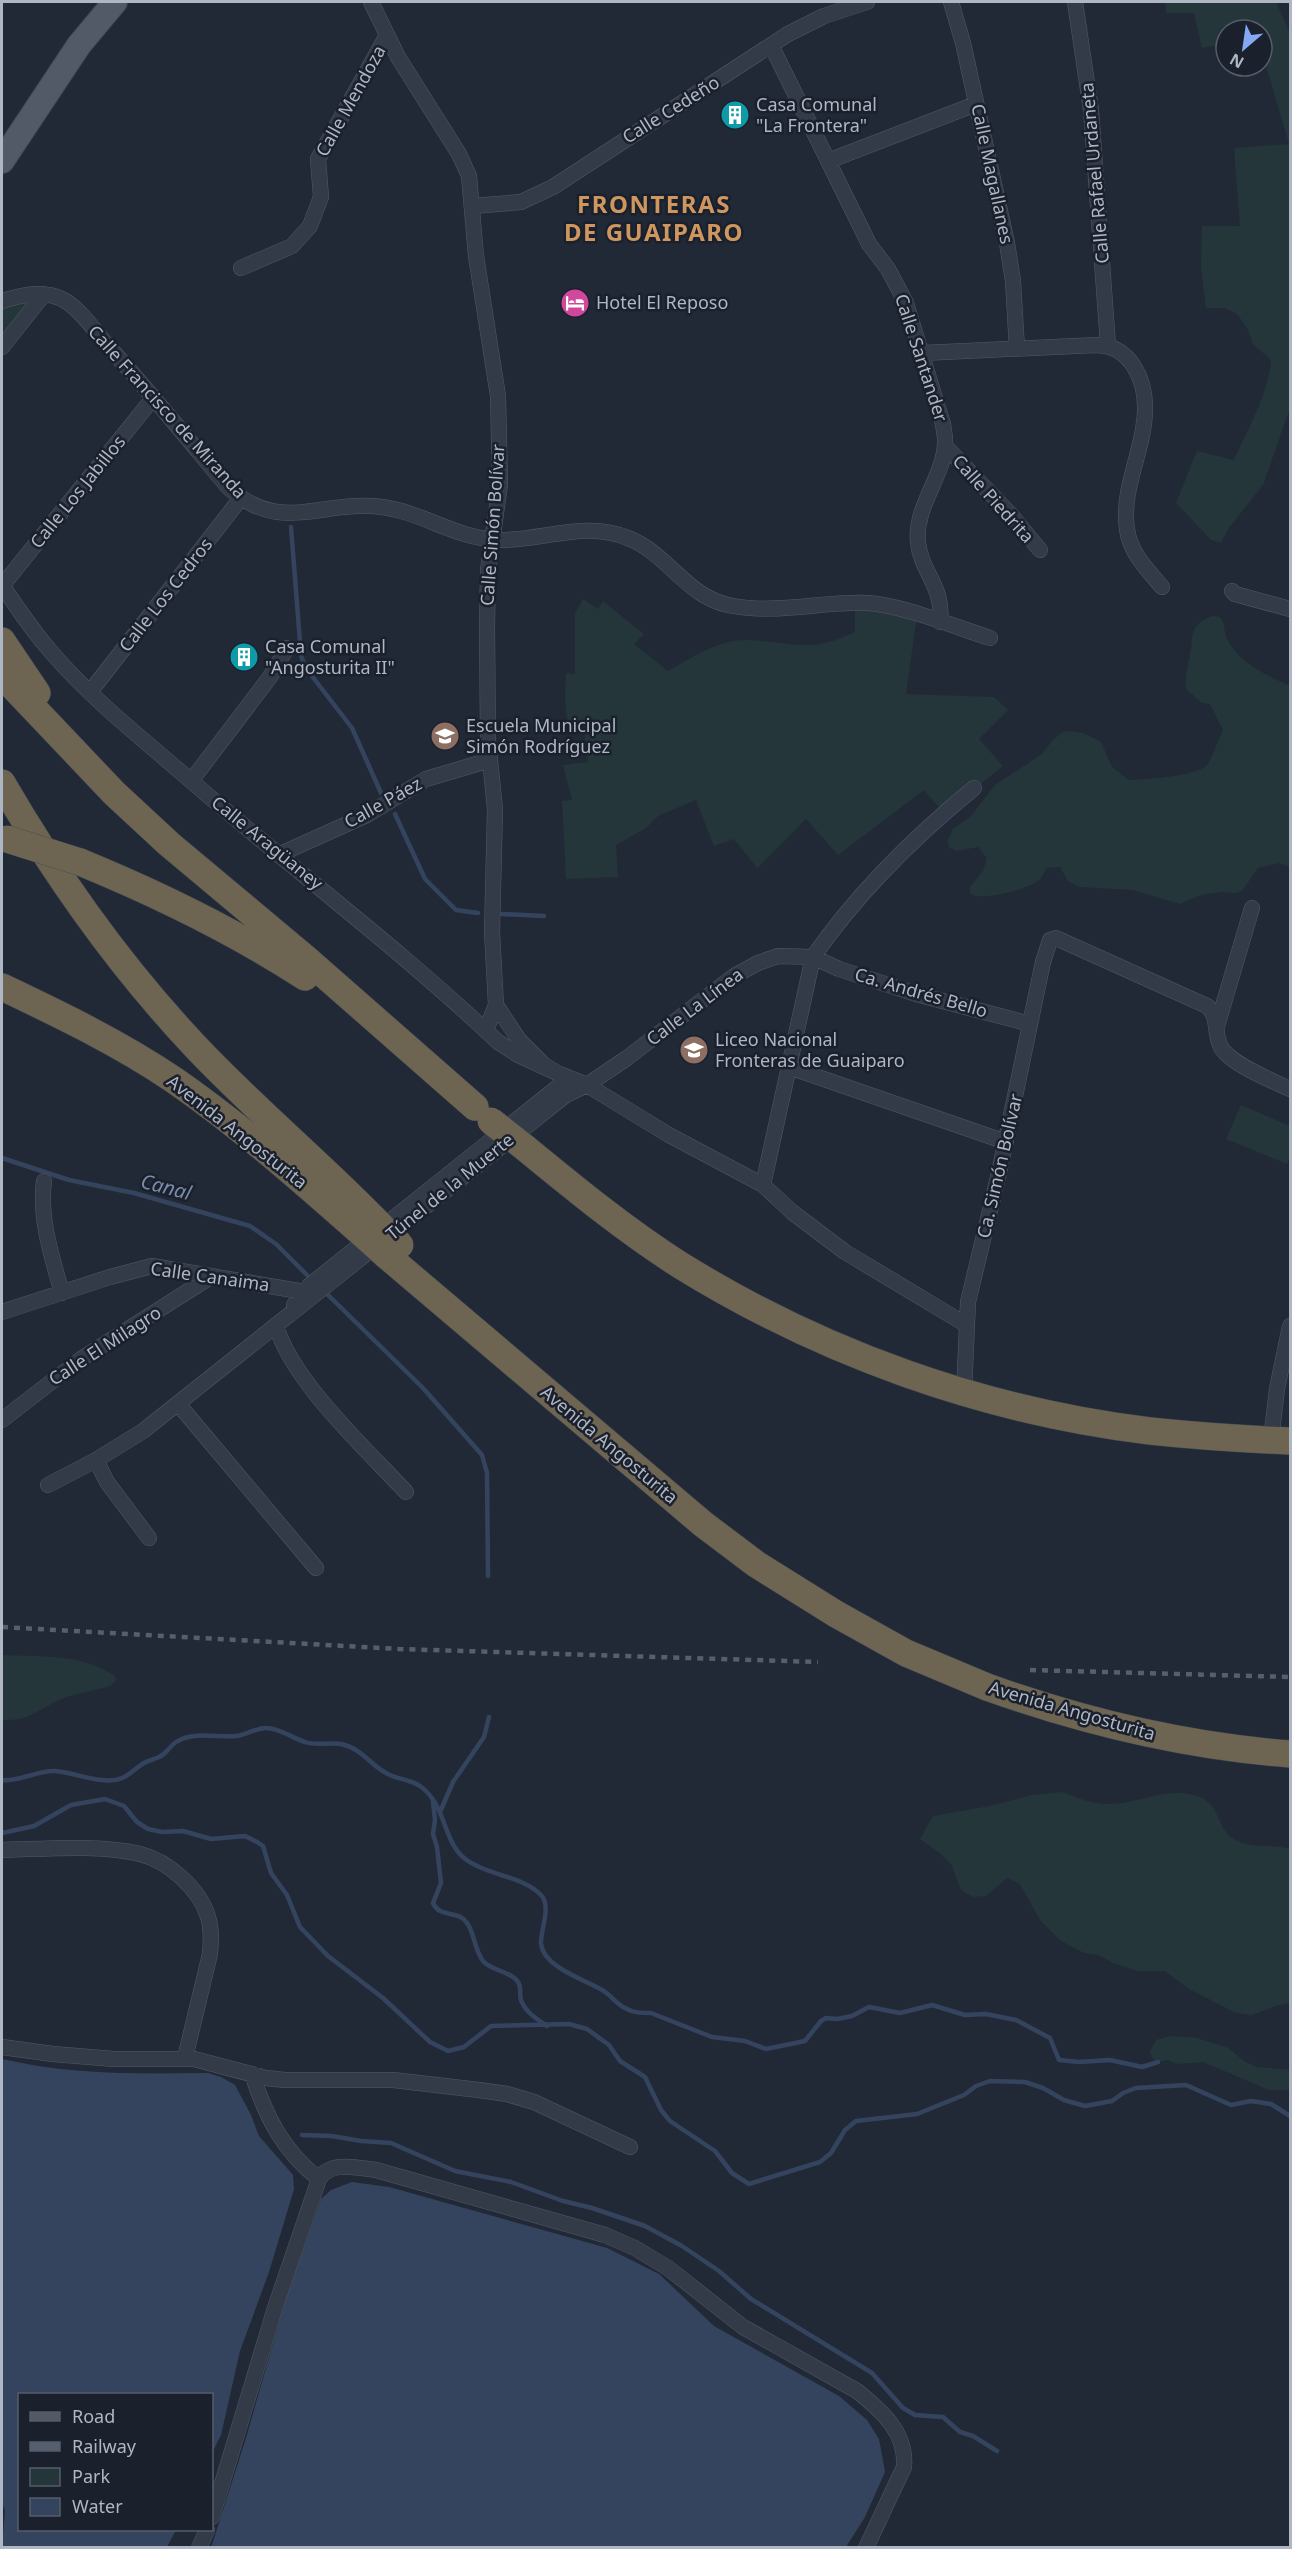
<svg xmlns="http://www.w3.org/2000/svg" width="1292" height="2549" font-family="'Noto Sans',sans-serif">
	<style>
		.green { fill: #243639 }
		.water { fill: #35445e }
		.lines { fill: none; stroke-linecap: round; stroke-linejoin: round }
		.stream { stroke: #35445e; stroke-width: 4.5 }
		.street-casing { stroke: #525965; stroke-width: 16 }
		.primary-casing { stroke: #3e4451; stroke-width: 26 }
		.highway-casing { stroke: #3f4652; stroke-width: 28 }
		.street { stroke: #343b48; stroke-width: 15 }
		.primary { stroke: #525a68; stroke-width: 24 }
		.highway { stroke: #6d6452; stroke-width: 27 }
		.rail { stroke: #565f6f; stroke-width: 4.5; stroke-dasharray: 6 6; stroke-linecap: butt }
		.highway-bridge-casing { stroke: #3f4652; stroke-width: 28; stroke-linecap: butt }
		.highway-bridge { stroke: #6d6452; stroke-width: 27 }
		.labels { text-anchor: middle; stroke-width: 5; stroke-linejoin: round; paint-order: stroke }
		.street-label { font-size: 18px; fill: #afb6c4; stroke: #1a202c }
		.poi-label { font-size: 18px; fill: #afb6c4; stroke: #1a202c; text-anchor: start }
		.water-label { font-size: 20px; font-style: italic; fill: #788bab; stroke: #1a202c }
		.district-label { font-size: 24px; font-weight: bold; letter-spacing: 1.5px; fill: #cf975f; stroke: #1a202c }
	</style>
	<rect width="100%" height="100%" fill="#212937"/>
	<!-- green -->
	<path class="green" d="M1165,2H1276L1290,33V408L1263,485L1228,529L1221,543L1211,540L1176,503L1197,451L1234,460C1248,428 1268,395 1271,360L1253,344L1248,330L1238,315L1225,308H1206L1201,267L1202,226H1240L1234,148L1289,144L1262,52V30H1226V44L1202,48L1194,13H1166Z
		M39,293L2,347V301Z
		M583,599L598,609L603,601L644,634L634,644L668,671C691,658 718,640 745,640C773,640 802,650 829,642C838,640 847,635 855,632V603L917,615L906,694L994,697L1008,710L979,739L1003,766L944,813L924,790L838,855L806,819L757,868L734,839L714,846L696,800L658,816L646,828L616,845L618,877L566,879L562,801L572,800L563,765L588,762L584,726L568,727L565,700L566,673L575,674V614Z
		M1212,616L1220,617C1226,624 1223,631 1227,639C1241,665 1265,674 1290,686V867L1279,863L1258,868L1242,891L1236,893L1222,892L1200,895L1180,904L1133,890L1079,887L1067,880L1060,867L1046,868C1044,872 1042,878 1039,880C1027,890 983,901 970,894V887L983,871L987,858L978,847L957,851L950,848L947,842L953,829L971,816L995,785L1042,754L1051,742L1061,733L1068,731L1083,733L1101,742L1112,767L1129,780C1147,779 1197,777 1208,764C1211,759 1220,737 1223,730L1210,704L1202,703L1186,689C1185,676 1188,667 1190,655C1194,634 1188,626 1212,616Z
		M1241,1105L1290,1126V1155L1287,1164L1226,1139Z
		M2,1655C42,1657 80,1653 115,1676L116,1681L110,1686C94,1691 75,1693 59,1700C36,1711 29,1721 2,1720Z
		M1062,1792C1076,1797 1091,1804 1107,1804C1135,1805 1165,1787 1194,1795C1221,1802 1215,1825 1232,1838C1249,1850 1271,1843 1290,1849V2003L1279,2005L1252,2015L1236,2013L1189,1989L1165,1971H1138L1113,1963L1099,1955L1084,1953L1061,1941L1040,1920L1020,1884L1007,1878L986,1896L973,1897L961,1890L951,1864L941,1854L920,1839L933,1816L990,1806L1032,1795Z
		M1170,2036L1197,2038L1228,2048L1244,2061L1257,2067L1290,2070V2090H1269L1203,2062L1177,2064L1168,2060L1158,2062L1152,2058L1150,2052L1156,2040Z"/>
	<!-- water -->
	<path class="water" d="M2,2059C72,2075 136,2074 208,2073L221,2077L235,2085L251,2115L259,2136L293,2175L294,2189L269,2272L240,2351L221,2435L212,2453V2394H20V2530H176L167,2547H2L5,2510L2,2504Z
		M352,2182L389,2187L607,2248L659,2274L714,2326L839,2396L867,2420L879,2439L885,2472L865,2517L846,2547L211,2548L246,2438L284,2305L321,2199L331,2190Z"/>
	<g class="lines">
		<!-- stream -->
		<path class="stream" d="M291,527L301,655L305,667L352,728L381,793
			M395,814L425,879L456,910L478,913
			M502,914L544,916
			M2,1158L69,1180L134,1193L250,1226L276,1244L307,1275
			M327,1294L423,1388L482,1455L487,1473L488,1576
			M2,1780C20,1782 37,1770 55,1771C74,1772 103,1786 122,1778C130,1775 137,1767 144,1763C150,1760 156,1759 161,1756C168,1752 171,1744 178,1741C195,1731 218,1738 236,1736C246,1735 256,1728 266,1728C280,1728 292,1738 305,1742C316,1746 329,1742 341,1744C364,1749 372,1768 390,1775C399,1779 411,1780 420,1786C446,1804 443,1841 464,1858C485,1875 523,1876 541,1895C552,1906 540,1931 541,1944C544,1968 586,1980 604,1991C611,1996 617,2004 625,2008C633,2013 642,2013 651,2013L712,2037L745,2041L766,2049L805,2041L821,2021L826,2018L837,2019L852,2016L869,2007L900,2013L932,2005L965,2015L986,2014L1016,2020L1050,2038L1059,2060L1079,2062L1110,2060L1142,2067L1158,2062
			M433,1801L435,1820L433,1834L437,1847L441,1883L433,1903C440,1919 458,1909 467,1923C474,1931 474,1949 483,1961C491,1971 511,1971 518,1982C522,1988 519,1994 521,2000C525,2012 537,2019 547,2026
			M440,1812L453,1782L484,1737L489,1717
			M2,1833L34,1826L71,1805L105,1799L124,1806L137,1822L148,1829L162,1832L183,1831L211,1839L245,1836L257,1842L263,1846L271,1873L287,1895L300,1927L328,1956L383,1998L430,2042L448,2051L464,2047L491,2026L569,2024L587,2029L609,2045L620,2061L645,2077L661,2110L670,2121L715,2151L732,2173L749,2184L820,2162L831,2153L845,2130L856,2121L917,2114L964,2095L976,2086L990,2081L1025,2082L1043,2088L1064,2100L1085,2106L1112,2101L1123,2093L1136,2088L1186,2085L1231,2105L1251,2101L1271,2104L1290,2116
			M302,2135L332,2136L361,2141L391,2143L455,2171L511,2182L563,2201L592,2208L645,2226L682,2246L719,2271L751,2299L872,2373L903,2408L915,2415L943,2417L960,2432L973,2436L997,2451"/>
		<!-- street casing -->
		<g class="street-casing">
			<path id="street" d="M371,2L398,57L459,154L469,176L476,256L498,396L500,485L488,570L487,627L488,740L495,809L492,932L496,1005L486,1030
				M951,2L963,43L1007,243L1013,281L1017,349
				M1075,2L1091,110L1108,345
				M771,45L869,244L888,269L906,303L943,424L945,438C947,474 914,505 918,542C921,573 944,585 940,622
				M828,161L976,104
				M473,206L521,202L553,187L788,34L824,16L867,2
				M241,268L292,246L310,226L321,197L318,159L386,37
				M2,301C22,295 44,289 64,300C81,310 95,331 108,346C149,391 188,439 227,486C279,536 322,499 382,507C422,512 457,539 499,540C542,541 585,520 628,538C667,553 686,596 728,605C774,615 822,601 868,603C902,605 956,627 990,638
				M2,347L44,294
				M922,353L1097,345C1131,346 1146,380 1145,411C1144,451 1121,488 1127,529C1130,553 1147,569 1162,587
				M946,447L1011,515L1040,550
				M2,585C18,609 34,633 53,654C92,699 139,736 183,774C287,865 398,947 498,1042L518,1055L557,1073
				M2,586L154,397
				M1232,591L1235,594L1290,609
				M90,692L241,498
				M191,781L270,677L287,648
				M278,855L367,815L426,779L490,760
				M496,1005L519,1040L544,1065L557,1073L587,1085L669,1135L763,1185L792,1212L845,1252L965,1324
				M1217,1026L1252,908
				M789,1067L1006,1142
				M44,1181C39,1219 52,1257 62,1293
				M763,1185L813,957C858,892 913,838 974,788
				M294,1305L310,1285L569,1078
				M2,1312L110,1277L152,1266L311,1293
				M276,1325C291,1380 366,1449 406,1492
				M964,1393L968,1302L999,1173L1043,962L1050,940L1056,938L1207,1006C1219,1016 1214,1032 1220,1045C1227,1063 1273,1081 1290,1089
				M179,1405L316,1568
				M2,1420L81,1359L212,1276
				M1271,1440L1277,1389L1290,1326
				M96,1460L107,1482L149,1538
				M48,1485L96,1460L143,1431L566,1095L587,1085L627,1058L734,976L758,963L778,956L813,957L839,969L916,994L1030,1024
				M2,1850C44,1849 98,1844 140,1854C168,1861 200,1889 208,1917C212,1929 211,1942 210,1954L185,2058
				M2,2047L53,2054L114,2059H194L266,2078L285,2080H393L479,2090L507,2094L534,2102L630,2147
				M252,2074C266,2117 283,2151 319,2179
				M212,2517L275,2308L319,2179C331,2160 357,2168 376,2170L605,2235L635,2248L668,2268L743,2327L857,2391C882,2411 907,2433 904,2467L866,2548
				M199,2548L207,2530"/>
		</g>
		<!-- primary casing -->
		<g class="primary-casing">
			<path id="primary" d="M2,161L79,45L115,2"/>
		</g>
		<!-- highway casing -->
		<g class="highway-casing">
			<path id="highway" d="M2,641L37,693
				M2,675L114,793L169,844L304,957L475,1107
				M2,783C56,876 119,965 193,1044C250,1105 314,1158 373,1218
				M80,862C158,894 234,931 305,977
				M2,987C61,1015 119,1043 174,1080C239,1125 299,1178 358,1230
				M524,1147C574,1188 625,1230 680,1265C822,1353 984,1411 1150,1431C1197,1436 1244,1439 1290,1441
				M387,1256L703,1524L756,1564L836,1614
				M987,1687C1085,1722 1186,1746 1290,1754"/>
		</g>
		<!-- street -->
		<use href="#street" class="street"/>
		<!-- primary -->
		<use href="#primary" class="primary"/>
		<!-- highway -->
		<use href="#highway" class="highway"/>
		<!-- rail -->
		<path class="rail" d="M2,1627L399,1649L818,1662
			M1030,1670L1290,1677"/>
		<!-- highway-bridge casing -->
		<g class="highway-bridge-casing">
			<path id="highway-bridge" d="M7,839L80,862
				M491,1121L524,1147
				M373,1218L400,1245
				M358,1230L387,1256
				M836,1614L906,1653L987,1687"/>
		</g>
		<!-- highway-bridge -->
		<use href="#highway-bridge" class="highway-bridge"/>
	</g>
	<!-- icons -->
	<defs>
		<g id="building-disc" transform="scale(1.5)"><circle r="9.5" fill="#0f9aa8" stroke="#1a202c"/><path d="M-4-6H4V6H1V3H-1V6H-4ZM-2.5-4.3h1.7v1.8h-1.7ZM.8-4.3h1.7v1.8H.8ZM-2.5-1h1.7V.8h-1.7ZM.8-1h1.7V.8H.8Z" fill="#fff"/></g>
		<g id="hotel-disc" transform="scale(1.5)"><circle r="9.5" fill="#d1479c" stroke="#1a202c"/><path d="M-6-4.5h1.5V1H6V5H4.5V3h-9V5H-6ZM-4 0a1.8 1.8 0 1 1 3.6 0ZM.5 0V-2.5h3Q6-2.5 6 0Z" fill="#fff"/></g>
		<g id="school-disc" transform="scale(1.5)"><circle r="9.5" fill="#8d6e63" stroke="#1a202c"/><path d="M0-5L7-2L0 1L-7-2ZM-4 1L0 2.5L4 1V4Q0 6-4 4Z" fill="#fff"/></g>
	</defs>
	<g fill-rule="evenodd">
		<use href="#building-disc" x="735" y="115"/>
		<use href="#hotel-disc" x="575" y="303"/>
		<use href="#building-disc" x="244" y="657"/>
		<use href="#school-disc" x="445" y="736"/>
		<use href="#school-disc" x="694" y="1050"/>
	</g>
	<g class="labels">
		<!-- street labels -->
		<g class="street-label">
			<text transform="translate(351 101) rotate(-61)" y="6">Calle Mendoza</text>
			<text transform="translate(671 110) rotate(-32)" y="6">Calle Cedeño</text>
			<text transform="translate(1095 173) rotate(-95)" y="6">Calle Rafael Urdaneta</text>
			<text transform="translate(992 174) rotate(78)" y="6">Calle Magallanes</text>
			<text transform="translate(921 358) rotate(72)" y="6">Calle Santander</text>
			<text transform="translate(167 412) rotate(48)" y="6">Calle Francisco de Miranda</text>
			<text transform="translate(78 492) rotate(-51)" y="6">Calle Los Jabillos</text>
			<text transform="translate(993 499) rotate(48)" y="6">Calle Piedrita</text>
			<text transform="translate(493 525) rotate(-86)" y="6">Calle Simón Bolívar</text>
			<text transform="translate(166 595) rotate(-52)" y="6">Calle Los Cedros</text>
			<text transform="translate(383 803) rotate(-29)" y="6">Calle Páez</text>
			<text transform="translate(267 843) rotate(39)" y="6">Calle Aragüaney</text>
			<text transform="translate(921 993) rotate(16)" y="6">Ca. Andrés Bello</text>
			<text transform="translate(695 1007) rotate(-37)" y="6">Calle La Línea</text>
			<text transform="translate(237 1132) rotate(38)" y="6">Avenida Angosturita</text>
			<text transform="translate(1000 1166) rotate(-77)" y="6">Ca. Simón Bolívar</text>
			<text transform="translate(450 1187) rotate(-39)" y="6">Túnel de la Muerte</text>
			<text transform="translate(210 1277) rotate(8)" y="6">Calle Canaima</text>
			<text transform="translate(105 1346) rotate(-33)" y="6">Calle El Milagro</text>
			<text transform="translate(609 1445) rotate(40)" y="6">Avenida Angosturita</text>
			<text transform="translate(1072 1711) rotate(16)" y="6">Avenida Angosturita</text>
		</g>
		<!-- poi labels -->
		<g class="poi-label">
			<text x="756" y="111">Casa Comunal<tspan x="756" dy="21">"La Frontera"</tspan></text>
			<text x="596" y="309">Hotel El Reposo</text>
			<text x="265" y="653">Casa Comunal<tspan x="265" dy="21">"Angosturita II"</tspan></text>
			<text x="466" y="732">Escuela Municipal<tspan x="466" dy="21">Simón Rodríguez</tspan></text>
			<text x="715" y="1046">Liceo Nacional<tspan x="715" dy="21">Fronteras de Guaiparo</tspan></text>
		</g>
		<!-- water labels -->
		<g class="water-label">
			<text transform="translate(166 1187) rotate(15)" y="7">Canal</text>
		</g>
		<!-- district labels -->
		<g class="district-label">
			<text x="654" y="213">FRONTERAS<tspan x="654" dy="28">DE GUAIPARO</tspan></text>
		</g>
	</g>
	<!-- border -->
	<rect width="1292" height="2549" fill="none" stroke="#afb6c4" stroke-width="6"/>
	<!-- legend -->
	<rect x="18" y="2393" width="195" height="138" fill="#1a202c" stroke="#565c69" stroke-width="1.5"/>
	<rect x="30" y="2412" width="30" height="9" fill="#525a68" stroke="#565c69" stroke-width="1.5"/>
	<text x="72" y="2423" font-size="18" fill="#afb6c4">Road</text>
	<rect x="30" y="2442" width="30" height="9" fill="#565f6f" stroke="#565c69" stroke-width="1.5"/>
	<text x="72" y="2453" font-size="18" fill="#afb6c4">Railway</text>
	<rect x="30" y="2468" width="30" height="18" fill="#243639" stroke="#565c69" stroke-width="1.5"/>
	<text x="72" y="2483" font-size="18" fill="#afb6c4">Park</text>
	<rect x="30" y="2498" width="30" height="18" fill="#35445e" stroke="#565c69" stroke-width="1.5"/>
	<text x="72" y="2513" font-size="18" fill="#afb6c4">Water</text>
	<!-- north arrow -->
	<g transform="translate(1244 48) rotate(209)"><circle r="28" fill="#1a202c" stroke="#565c69" stroke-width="1.5"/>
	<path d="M0-4.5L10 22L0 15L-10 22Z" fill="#84a8f4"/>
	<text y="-9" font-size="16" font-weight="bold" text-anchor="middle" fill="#afb6c4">N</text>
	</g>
</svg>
